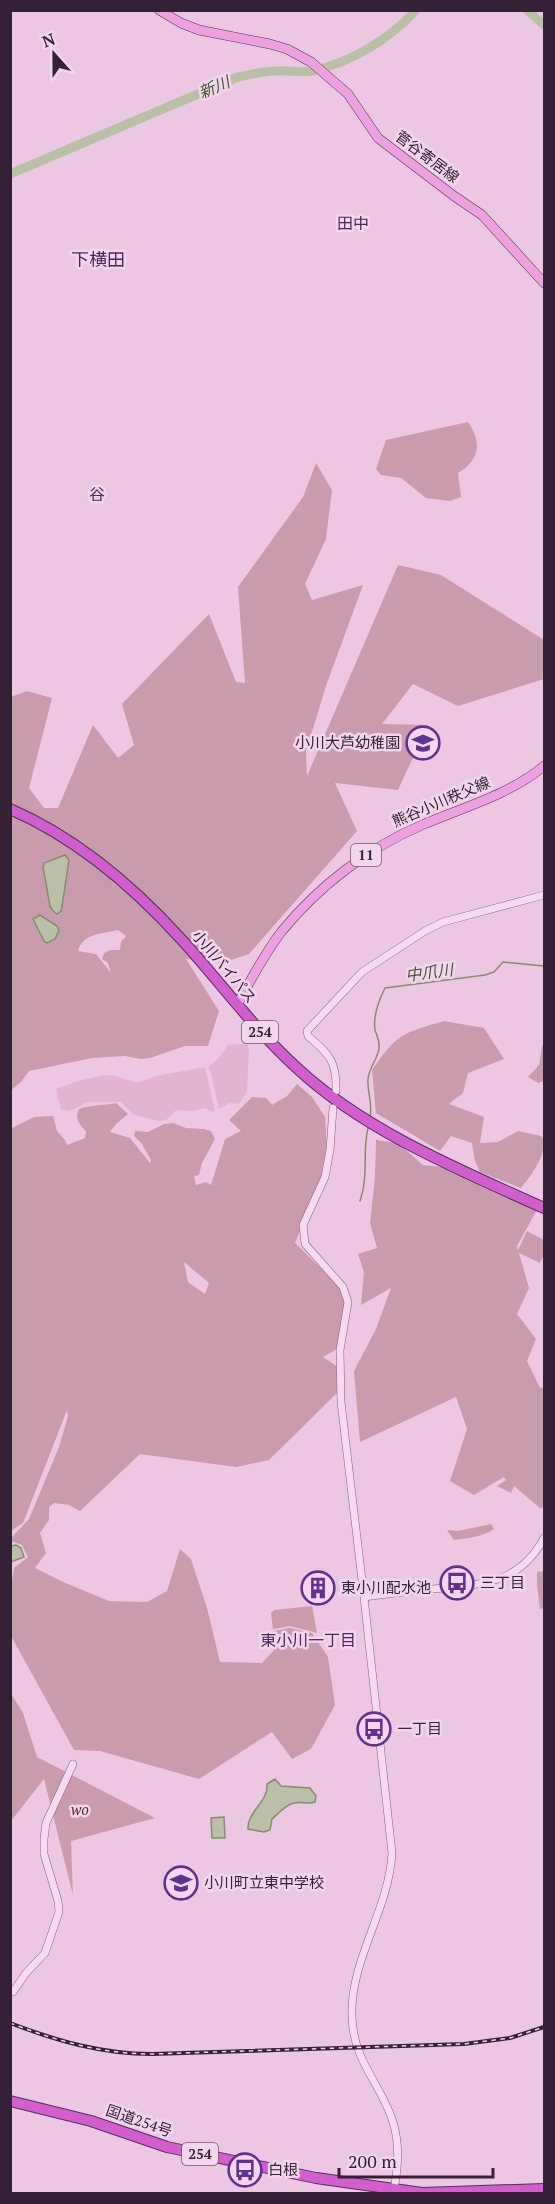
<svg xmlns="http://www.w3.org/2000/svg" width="555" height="2204" font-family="'PT Serif','Noto Sans JP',serif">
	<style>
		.farmland { fill: #e0b5d2 }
		.green { fill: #c99cad; fill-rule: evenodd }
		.water { fill: #bbbfa8; stroke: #868d6f; stroke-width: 1.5 }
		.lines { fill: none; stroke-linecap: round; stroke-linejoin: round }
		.stream { stroke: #868d6f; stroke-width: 1.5 }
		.river { stroke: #bbbfa8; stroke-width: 9 }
		.minor-casing { stroke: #855e85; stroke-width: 8 }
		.major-casing { stroke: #523154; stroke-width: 10 }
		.highway-casing { stroke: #523154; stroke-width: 12 }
		.minor { stroke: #f6daf1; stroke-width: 7 }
		.major { stroke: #eba2de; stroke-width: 9 }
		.highway { stroke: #d35fce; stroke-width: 10 }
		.rail-casing { stroke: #362037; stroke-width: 4 }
		.rail { stroke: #f3d6ed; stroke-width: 1.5; stroke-dasharray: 4.5; stroke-linecap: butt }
		.labels { text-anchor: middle; stroke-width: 5; stroke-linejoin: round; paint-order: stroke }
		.shield { fill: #f3d6ed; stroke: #6f576e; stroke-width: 1.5 }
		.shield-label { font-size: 14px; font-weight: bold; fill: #362037 }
		.street-label { font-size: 15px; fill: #362037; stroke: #f3d6ed }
		.poi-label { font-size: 15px; fill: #362037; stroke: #f3d6ed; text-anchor: start }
		.park-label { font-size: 15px; font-style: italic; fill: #522833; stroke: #f3d6ed }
		.water-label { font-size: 16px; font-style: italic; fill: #465531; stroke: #f3d6ed }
		.neighbourhood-label { font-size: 16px; fill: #4e2360; stroke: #f3d6ed }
		.quarter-label { font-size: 18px; fill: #4e2360; stroke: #f3d6ed }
	</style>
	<rect width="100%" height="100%" fill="#ebc7e4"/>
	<!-- farmland -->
	<path class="farmland" d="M247,1043L249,1050L247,1091L239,1104L230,1103L219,1109L209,1066L218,1059L228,1045Z
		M205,1067L215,1111L212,1112L205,1108L192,1111L176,1110L166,1120L158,1121L134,1115L121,1102H88L69,1111L61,1110L56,1089L78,1081L104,1075H112L137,1083L156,1076Z"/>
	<!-- green -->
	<path class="green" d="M468,422C482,442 480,460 458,473L461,497L450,501L426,498L401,478L381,475L376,469L386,440Z
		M316,463L332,490L326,539L305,584L312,600L363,585L327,683L306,751L307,776L398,565L441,575L544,640V679L458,706L413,684L382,724L428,725L398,790L335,783L357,831L249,954L222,963L186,959L219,1011L208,1046H185L150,1058L141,1059L125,1056L92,1058L29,1071L21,1082L11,1090V697L27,691L52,698L29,788L44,808H58L93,725L118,758L134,745L122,704L209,614L236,682L245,683L238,587L303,497ZM118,930L126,936L121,942L120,950H110L104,953L102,959L108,963L111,973L96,954L78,951C83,933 102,934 118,930Z
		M444,1021L484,1028L504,1059L468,1073L463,1093L449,1104L484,1117L480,1143L498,1142L518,1131L541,1136L544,1140C545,1157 531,1176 521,1188L480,1172L475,1161L472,1143L451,1136L440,1151L376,1113L372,1070C397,1034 402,1033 444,1021Z
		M544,1044V1081L538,1083L528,1077L539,1065L542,1046Z
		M297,1084L312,1097L325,1117L328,1164L295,1243L334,1281L346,1298L339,1348L323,1357L341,1369L338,1392L269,1460L236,1467L140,1454L80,1511L69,1505L54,1503L49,1507V1520L40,1533L46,1553L35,1568L63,1582L109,1601L147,1602L167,1591L180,1549L191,1559L207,1608L220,1662L262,1663L276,1648L274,1631L290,1628L312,1633L328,1657L335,1705L311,1749L292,1759L272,1732L199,1779L100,1751L74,1750L11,1636V1588L14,1568L28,1557L22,1545L11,1541V1538L29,1519L59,1447L68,1416L67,1410L23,1523L11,1531L10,1129L34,1117L53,1116L57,1131L65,1140L67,1145L85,1138L86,1132C80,1123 74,1121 79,1109C92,1104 103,1106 116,1103L128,1114L116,1124L110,1132L130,1138L150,1163L151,1160L142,1144L134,1136L135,1131L148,1132L164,1124L173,1123L186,1128L204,1129L211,1131L215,1139L202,1163L199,1175L194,1176L196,1185L206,1182L211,1185L225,1139L241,1131L229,1120L252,1097L266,1098L272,1105L287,1096ZM184,1262L209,1283L205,1294L188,1282Z
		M376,1140L398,1143L423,1165L450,1168L538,1208L517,1246L518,1250L527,1231L544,1240V1254L540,1263L519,1253L529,1288L517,1314L536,1339L527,1361L540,1388L544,1387V1505L541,1509L514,1486L511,1493L497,1486L506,1480L504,1477L474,1495L450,1481L467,1429L456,1397L360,1442L354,1371L376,1329L391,1288L361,1305L364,1272L358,1254L377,1248L370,1223L375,1177Z
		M491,1524L494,1529C482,1537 468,1538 454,1540L447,1530L458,1531Z
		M544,1571V1608L540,1609L537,1584V1572Z
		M312,1606L317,1633L290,1626L273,1629L271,1613L274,1610Z
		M10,1692L23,1713L37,1757L155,1818L71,1841L73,1895L44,1779L11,1821Z"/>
	<!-- water -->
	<path class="water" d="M65,855L69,860L62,906L61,911L57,914L53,911L50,906L43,867L44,863Z
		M40,915L57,926L59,930L55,939L47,943L44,941L33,919Z
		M16,1545L21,1548L24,1557L11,1562V1546Z
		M275,1779L281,1786L310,1788L316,1796L315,1802C307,1805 302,1801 294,1803C285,1805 278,1814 272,1819L270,1830L264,1832L248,1829C247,1812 269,1801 267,1784Z
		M224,1817L225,1838H212L211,1818Z"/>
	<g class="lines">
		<!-- stream -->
		<path class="stream" d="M370,1117C373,1104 367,1092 368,1079C369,1067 378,1059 379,1048C380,1042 377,1036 375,1030C373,1017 379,1000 385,988L485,975L494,972L503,962L544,966
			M360,1201C369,1176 362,1152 368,1128"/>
		<!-- river -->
		<path class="river" d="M527,10L544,25
			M10,174L238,77C250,75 262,71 275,71C287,70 300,73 312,71C351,62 389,40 416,10"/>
		<!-- minor casing -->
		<g class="minor-casing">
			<path id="minor" d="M336,1091C337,1061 329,1054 308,1036L307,1031L362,972L425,931L443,922L544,895
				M333,1108L330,1150L325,1177L303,1225L305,1244L343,1287L348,1302L340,1350L341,1402L364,1597
				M10,1991L13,1992L26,1973L45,1953L59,1912L58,1901L44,1854V1839L46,1823L73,1764
				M394,2190C398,2167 400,2145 393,2122C381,2083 353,2062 352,2016C350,1960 389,1910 392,1853L364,1597C387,1594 410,1591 433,1589C481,1584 519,1585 544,1538"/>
		</g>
		<!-- major casing -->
		<g class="major-casing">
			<path id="major" d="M159,10L181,23L199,30L270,44L287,49L311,62L348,94L378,138L454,196L482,215L544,283
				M237,1005C251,980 264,954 282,931C319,886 368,848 422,825C464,807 509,795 544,766"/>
		</g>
		<!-- highway casing -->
		<g class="highway-casing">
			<path id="highway" d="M10,809C77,838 134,887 182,940C221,983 254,1029 297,1068C363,1130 462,1171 544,1208
				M10,2101L91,2121L167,2147L316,2178L422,2193L544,2189"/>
		</g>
		<!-- minor -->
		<use href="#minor" class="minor"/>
		<!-- major -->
		<use href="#major" class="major"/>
		<!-- highway -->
		<use href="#highway" class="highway"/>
		<!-- rail casing -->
		<g class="rail-casing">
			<path id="rail" d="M10,2023C57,2041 102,2054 152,2054L464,2044L510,2038L544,2027"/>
		</g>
		<!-- rail -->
		<use href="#rail" class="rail"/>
	</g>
	<!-- icons -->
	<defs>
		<g id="school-ring" transform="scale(1.725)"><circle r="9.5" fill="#f3d6ed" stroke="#5f3290" stroke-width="1.5"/><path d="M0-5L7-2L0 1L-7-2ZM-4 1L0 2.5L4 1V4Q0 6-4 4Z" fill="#5f3290"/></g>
		<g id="bus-ring" transform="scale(1.725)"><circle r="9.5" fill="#f3d6ed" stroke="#5f3290" stroke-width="1.5"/><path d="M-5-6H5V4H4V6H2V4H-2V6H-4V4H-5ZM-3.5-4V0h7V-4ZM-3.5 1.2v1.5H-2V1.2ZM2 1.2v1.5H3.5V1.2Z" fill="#5f3290"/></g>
		<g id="building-ring" transform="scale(1.725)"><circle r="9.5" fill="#f3d6ed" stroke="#5f3290" stroke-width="1.5"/><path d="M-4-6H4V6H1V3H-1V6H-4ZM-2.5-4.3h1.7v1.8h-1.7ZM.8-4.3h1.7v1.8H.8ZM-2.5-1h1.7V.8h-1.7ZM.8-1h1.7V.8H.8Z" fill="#5f3290"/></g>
	</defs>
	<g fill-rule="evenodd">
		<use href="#school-ring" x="423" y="743"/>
		<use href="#bus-ring" x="457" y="1583"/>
		<use href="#building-ring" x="318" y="1588"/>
		<use href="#bus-ring" x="374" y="1729"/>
		<use href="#school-ring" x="181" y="1883"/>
		<use href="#bus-ring" x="245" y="2170"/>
	</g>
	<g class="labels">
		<!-- shield labels -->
		<g class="shield">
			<rect x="351" y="844" width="30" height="22" rx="4.5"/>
			<rect x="242" y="1021" width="36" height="22" rx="4.5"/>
			<rect x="182" y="2143" width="36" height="22" rx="4.5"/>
		</g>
		<g class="shield-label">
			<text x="366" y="860">11</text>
			<text x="260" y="1037">254</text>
			<text x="200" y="2159">254</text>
		</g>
		<!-- street labels -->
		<g class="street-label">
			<text transform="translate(427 157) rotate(37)" y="5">菅谷寄居線</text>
			<text transform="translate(441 802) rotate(-23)" y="5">熊谷小川秩父線</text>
			<text transform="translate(224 967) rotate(50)" y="5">小川バイパス</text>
			<text transform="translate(139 2121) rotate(19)" y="5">国道254号</text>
		</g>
		<!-- poi labels -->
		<g class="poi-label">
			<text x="400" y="748" text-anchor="end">小川大芦幼稚園</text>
			<text x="480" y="1588">三丁目</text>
			<text x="341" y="1593">東小川配水池</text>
			<text x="397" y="1734">一丁目</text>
			<text x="204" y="1888">小川町立東中学校</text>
			<text x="268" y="2175">白根</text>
		</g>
		<!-- park labels -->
		<g class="park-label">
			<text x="80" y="1815">wo</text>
		</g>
		<!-- water labels -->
		<g class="water-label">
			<text transform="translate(214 87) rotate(-23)" y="6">新川</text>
			<text transform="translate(429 972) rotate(-7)" y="6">中爪川</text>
		</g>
		<!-- neighbourhood labels -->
		<g class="neighbourhood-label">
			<text x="353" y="229">田中</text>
			<text x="97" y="500">谷</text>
			<text x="308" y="1646">東小川一丁目</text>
		</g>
		<!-- quarter labels -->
		<g class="quarter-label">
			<text x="98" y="266">下横田</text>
		</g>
	</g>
	<!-- border -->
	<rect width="555" height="2204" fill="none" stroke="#362037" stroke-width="24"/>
	<!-- north arrow -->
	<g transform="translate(54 54) rotate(339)" stroke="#f3d6ed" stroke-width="4.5" paint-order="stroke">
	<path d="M0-4.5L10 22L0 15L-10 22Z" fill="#362037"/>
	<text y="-9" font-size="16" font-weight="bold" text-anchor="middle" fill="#362037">N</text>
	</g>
	<!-- scale -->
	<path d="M339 2168v9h154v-9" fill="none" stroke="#362037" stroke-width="3"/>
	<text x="348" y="2168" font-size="18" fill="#362037" stroke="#f3d6ed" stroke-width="4.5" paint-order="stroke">200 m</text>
</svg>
